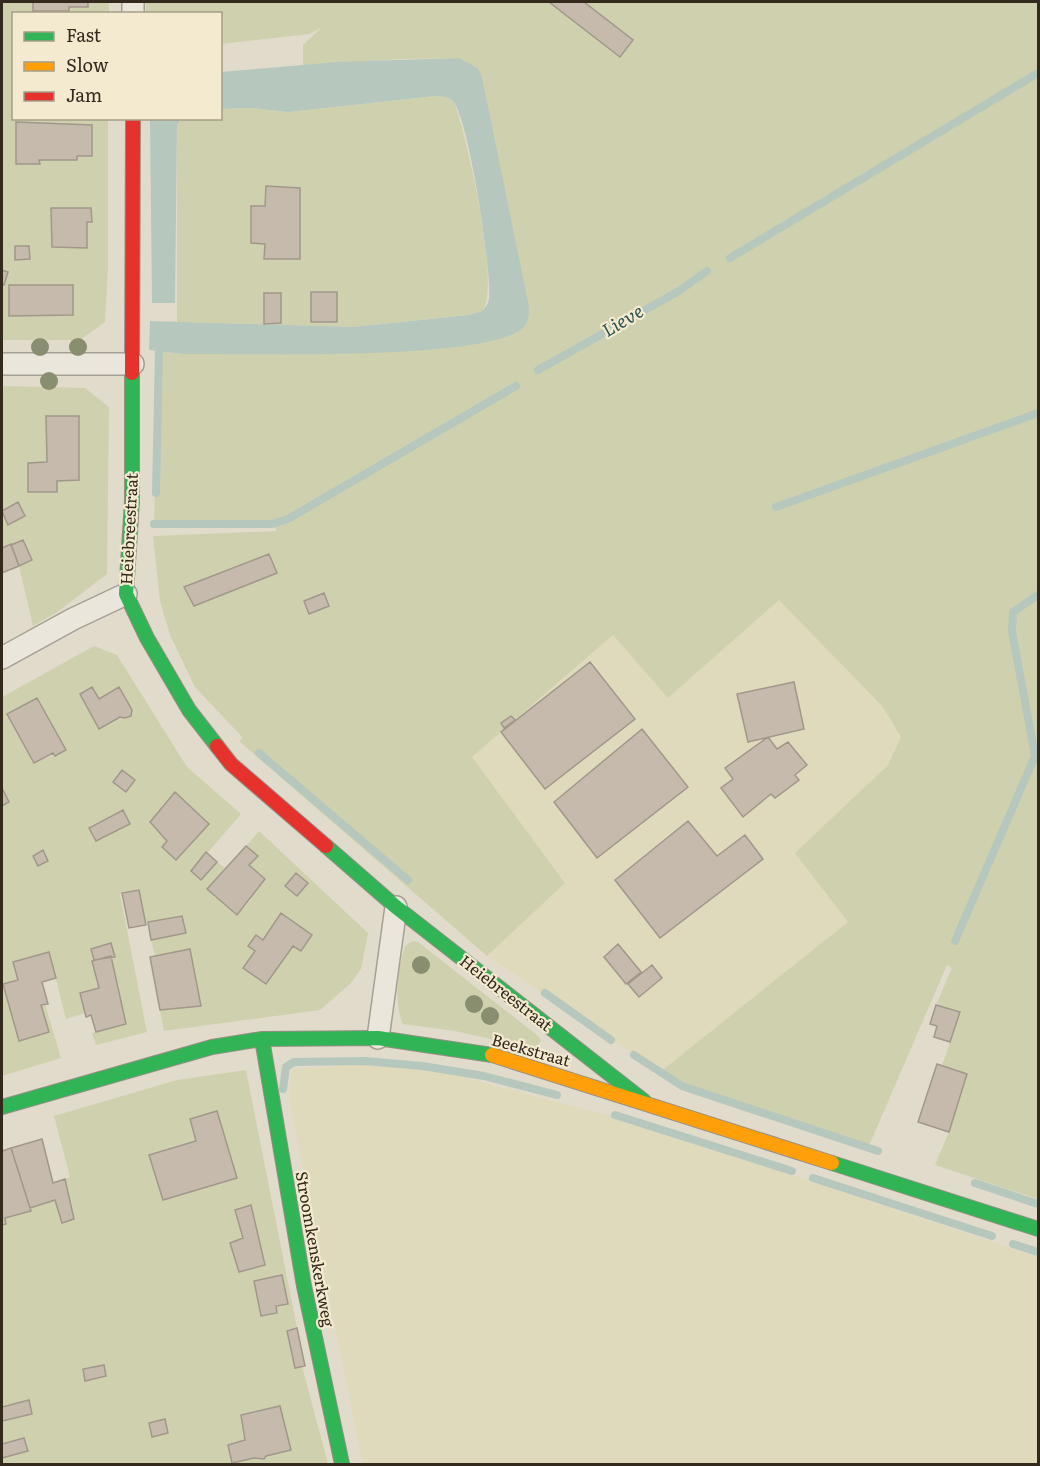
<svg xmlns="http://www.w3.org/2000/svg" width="1040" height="1466" font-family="Literata,serif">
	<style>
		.farmland { fill: #e0dabc }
		.green { fill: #cfd1ae; fill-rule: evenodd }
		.water { fill: #b6c7bd }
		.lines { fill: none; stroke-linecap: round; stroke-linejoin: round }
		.stream { stroke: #b6c7bd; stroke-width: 8 }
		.building { fill: #c5baac; stroke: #a1978b; stroke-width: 1.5 }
		.street-casing { stroke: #a6a094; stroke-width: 24 }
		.fast-casing { stroke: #968f84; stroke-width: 16 }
		.slow-casing { stroke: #968f84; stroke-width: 16 }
		.jam-casing { stroke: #968f84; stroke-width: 16 }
		.street { stroke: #eae6dc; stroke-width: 21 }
		.fast { stroke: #30b455; stroke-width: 14 }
		.slow { stroke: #ff9f0a; stroke-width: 14 }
		.jam { stroke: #e5322d; stroke-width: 14 }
		.tree { fill: #8a8e70 }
		.labels { text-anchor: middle; stroke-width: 4.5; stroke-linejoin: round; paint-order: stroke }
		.street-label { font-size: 16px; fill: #34291d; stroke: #f3ead0 }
		.water-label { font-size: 18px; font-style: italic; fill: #2d5352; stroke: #f3ead0 }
	</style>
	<rect width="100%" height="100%" fill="#e1dbcb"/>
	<!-- farmland -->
	<path class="farmland" d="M779,600L882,706L901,737L888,765L795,853L848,922L660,1072L487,956L565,882L471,757L613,635L668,698Z
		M370,1064L455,1075L629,1121L1038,1257V1464H363L289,1100L292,1069Z"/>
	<!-- green -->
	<path class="green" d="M2,2H33V11H69V7L88,6V2H109V13L14,14V118L108,119V267L105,322L80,340H2ZM16,122L92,125V155L77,156V160H39V164H16ZM52,208H91L92,221L87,222V248L52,247ZM10,285H73V315L10,316Z
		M146,2H549L620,56L633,40L584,2H1038V1199L935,1165L949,1132L967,1074L942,1066L960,1013L936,1005L952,968L947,965L868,1148L682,1086L660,1072L848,922L795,853L888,765L901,737L882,706L779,600L668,698L613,635L472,757L565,883L487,956L239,741L243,738L195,687L170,635L160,601L153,536L277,531L272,524H154L159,351L183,354L508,335L499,165L482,77L478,68L459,58L402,59L303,65V45L322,27L310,34L221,44L220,14L146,13ZM269,554L276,573L184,587Z
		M436,96L448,97L454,102C466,131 502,291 482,311L469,315L353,327L177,322V125L181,119L220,118L221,109L252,108L288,112ZM266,186L300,188V259H265V244L251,243L252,206H265ZM311,292H337V322H311ZM264,293H281V323H264Z
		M2,386L85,388L109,407L107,574L56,613L33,626L19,566L11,545L2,548V513L8,525L25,516L18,503L2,511ZM79,416V480L57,481V492H29L28,463L47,462V417Z
		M94,646L117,655L187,767L241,814L192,871L201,880L217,862L225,868L207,889L237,915L251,900L249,865L257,856L246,846L259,831L368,933L361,969L350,984L320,1010L164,1031L160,1010L200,1005L190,949L155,956L151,940L186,933L182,916L148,922L145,921L139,890L120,894L147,1032L96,1045L92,1033L125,1024L116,989L119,987L111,958L114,957L111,944L91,949L99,988L80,993L85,1013L66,1019L49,952L13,962L18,980L3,985L19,1040L49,1032L41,1005L45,1004L61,1058L2,1076V697ZM92,687L99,699L119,688L132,710L131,716L125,718L120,717L99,728L80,694ZM37,698L66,750L34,763L7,715ZM122,770L135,780L126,792L113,782ZM175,792L188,803L176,859L162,847L167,841L150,822ZM122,810L130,824L96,841L89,827ZM296,873L308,883L297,896L285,886ZM281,913L312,935L301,951L293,946L266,984L243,968L255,951L248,946L256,935L263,940Z
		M413,941L418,942L537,1035L541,1040L536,1049L455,1031L403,1024C393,1003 398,968 405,946Z
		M246,1070L297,1328L287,1331L295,1368L302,1366L328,1464H2V1458L27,1451L24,1438L2,1444V1225L6,1223L5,1218L55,1200L62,1223L74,1219L65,1179L70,1177L54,1116L177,1080ZM216,1111L236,1178L163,1200L150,1155L196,1141L190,1119ZM251,1206L265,1264L240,1272L230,1243L243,1238ZM282,1275L287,1304L276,1306L277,1313L261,1316L254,1281ZM103,1365L105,1376L85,1380L83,1369ZM280,1406L291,1450L266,1456L264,1459L254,1458L232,1463L228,1445L245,1440L242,1415Z"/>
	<!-- water -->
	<path class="water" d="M459,58L478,68L482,77L529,307C529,315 529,322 523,328C483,362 244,353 183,354L149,350L150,321L353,327L469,315L482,311C486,307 488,304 489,299C492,272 469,119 453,101C448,96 442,97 436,96L288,112L252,108L221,109V72L336,62Z
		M150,119H181L177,125L175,303H152Z"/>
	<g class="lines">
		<!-- stream -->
		<path class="stream" d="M730,258L1038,73
			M538,370L679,291L707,271
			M156,493L159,351
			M776,507L1038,413
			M154,524H272L288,519L516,386
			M259,753L408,880
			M955,941L1035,756L1012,631L1013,612L1038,595
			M545,993L611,1040
			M634,1055L682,1086L878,1151
			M283,1089L286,1067L294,1062L365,1061L422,1066L484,1076L557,1095
			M615,1115L792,1171
			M813,1178L992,1236
			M975,1183L1038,1204
			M1013,1244L1038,1252"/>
	</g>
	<!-- building -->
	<path class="building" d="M33,2H88V7H69V11H33Z
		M549,2H584L633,40L620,57Z
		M16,122L92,125V156H77V160H39L40,164H16Z
		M266,186L300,188V259H264L265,244L251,243V206H265Z
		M51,208H91L92,222H87V248L52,247Z
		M15,246H29L30,259L15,260Z
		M2,270L8,272L4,285L2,284Z
		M9,285H73V315L9,316Z
		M311,292H337V322H311Z
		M264,293H281V323L264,324Z
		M46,416H79V480L57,481V492H28V463L47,462Z
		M18,502L25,516L8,525L2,511Z
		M23,540L32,560L19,566L11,545Z
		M11,544L19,566L2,573V548Z
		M269,554L277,573L194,606L184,587Z
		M324,593L329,606L309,614L304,601Z
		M590,662L635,719L545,789L501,732Z
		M794,682L804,729L748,742L737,694Z
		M92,687L99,699L119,687L132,710L131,716L125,718L120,717L99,729L80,694Z
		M37,698L66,750L55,756L53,753L34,763L7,714Z
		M511,716L515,720L504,728L501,723Z
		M642,729L688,787L597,858L554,802Z
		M768,737L777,749L788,742L807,765L795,775L799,780L775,798L771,794L743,817L721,788L733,779L725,768Z
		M122,770L135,780L126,792L113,782Z
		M2,788L9,802L2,806Z
		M175,792L209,824L176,860L162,847L167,841L150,822Z
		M123,810L130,824L96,841L89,828Z
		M688,821L717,856L745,835L763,859L660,938L615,880Z
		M246,846L258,856L249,865L265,879L237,915L207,889Z
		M43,850L48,861L38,866L33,856Z
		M206,852L217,862L201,880L191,871Z
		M296,873L308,883L297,896L285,886Z
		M139,890L146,925L129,928L122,893Z
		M281,913L312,935L301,951L293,946L266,984L243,968L255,951L248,946L256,935L263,940Z
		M182,916L186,933L151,940L148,922Z
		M111,943L115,957L94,960L91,949Z
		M618,944L641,972L626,984L604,957Z
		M190,949L201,1006L160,1010L150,957Z
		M49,952L56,978L42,982L48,1004L41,1005L49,1032L19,1041L3,984L18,980L13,962Z
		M111,956L126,1024L96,1032L91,1015L86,1017L80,993L99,988L92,961Z
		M652,965L662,978L639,997L628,984Z
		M936,1005L960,1012L950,1042L934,1037L937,1026L930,1024Z
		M937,1064L967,1074L949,1132L918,1122Z
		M217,1111L237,1178L163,1200L149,1155L196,1141L190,1119Z
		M42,1139L53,1183L65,1179L74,1219L62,1223L55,1200L30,1208L11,1148Z
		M11,1148L31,1211L5,1218L6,1224L2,1225V1151Z
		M251,1205L265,1265L239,1272L230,1243L243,1238L235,1210Z
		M282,1275L288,1304L276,1306L277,1313L261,1316L254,1281Z
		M297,1328L305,1366L295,1368L287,1331Z
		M104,1365L106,1376L85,1381L83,1369Z
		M29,1400L32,1414L2,1421V1407Z
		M280,1406L291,1450L266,1456L264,1459L254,1458L232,1463L228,1445L245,1440L241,1415Z
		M165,1419L168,1433L152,1437L149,1423Z
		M24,1438L28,1451L2,1458V1444Z"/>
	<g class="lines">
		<!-- street casing -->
		<g class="street-casing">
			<path id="street" d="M133,2V14
				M2,364H133
				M2,658L73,619L126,594
				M378,1038L396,907"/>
		</g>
		<!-- fast casing -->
		<g class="fast-casing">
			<path id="fast" d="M132,373V501L126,594L147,638L189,710L217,746
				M326,846L396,907L644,1101
				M262,1039L304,1286L342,1464
				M2,1107L212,1047L262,1039L378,1038L492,1055
				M832,1163L1038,1229"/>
		</g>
		<!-- slow casing -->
		<g class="slow-casing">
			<path id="slow" d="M492,1055L832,1163"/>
		</g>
		<!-- jam casing -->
		<g class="jam-casing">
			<path id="jam" d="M132,373L133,118
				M217,746L231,764L326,846"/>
		</g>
		<!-- street -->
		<use href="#street" class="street"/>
		<!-- fast -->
		<use href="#fast" class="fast"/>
		<!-- slow -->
		<use href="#slow" class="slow"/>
		<!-- jam -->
		<use href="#jam" class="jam"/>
	</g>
	<!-- trees -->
	<g class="tree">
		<circle cx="40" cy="347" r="9"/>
		<circle cx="78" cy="347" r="9"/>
		<circle cx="49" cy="381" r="9"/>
		<circle cx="421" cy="965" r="9"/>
		<circle cx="474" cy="1004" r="9"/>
		<circle cx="490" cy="1016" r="9"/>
	</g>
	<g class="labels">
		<!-- street labels -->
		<g class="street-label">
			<text transform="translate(129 529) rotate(-87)" y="6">Heiebreestraat</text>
			<text transform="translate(506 993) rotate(38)" y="6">Heiebreestraat</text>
			<text transform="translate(531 1050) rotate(16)" y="6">Beekstraat</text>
			<text transform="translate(315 1249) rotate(80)" y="6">Stroomkenskerkweg</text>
		</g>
		<!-- water labels -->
		<g class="water-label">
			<text transform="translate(623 321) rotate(-31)" y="6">Lieve</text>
		</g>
	</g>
	<!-- border -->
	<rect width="1040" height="1466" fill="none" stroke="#34291d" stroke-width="6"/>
	<!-- legend -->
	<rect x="12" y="12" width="210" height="108" fill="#f3ead0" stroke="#a79d88" stroke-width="1.5"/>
	<rect x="24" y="32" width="30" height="9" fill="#30b455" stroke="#a79d88" stroke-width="1.5"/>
	<text x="66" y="42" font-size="18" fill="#34291d">Fast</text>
	<rect x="24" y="62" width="30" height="9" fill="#ff9f0a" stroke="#a79d88" stroke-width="1.5"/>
	<text x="66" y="72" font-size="18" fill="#34291d">Slow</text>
	<rect x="24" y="92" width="30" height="9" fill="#e5322d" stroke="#a79d88" stroke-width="1.5"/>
	<text x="66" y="102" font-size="18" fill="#34291d">Jam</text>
</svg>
